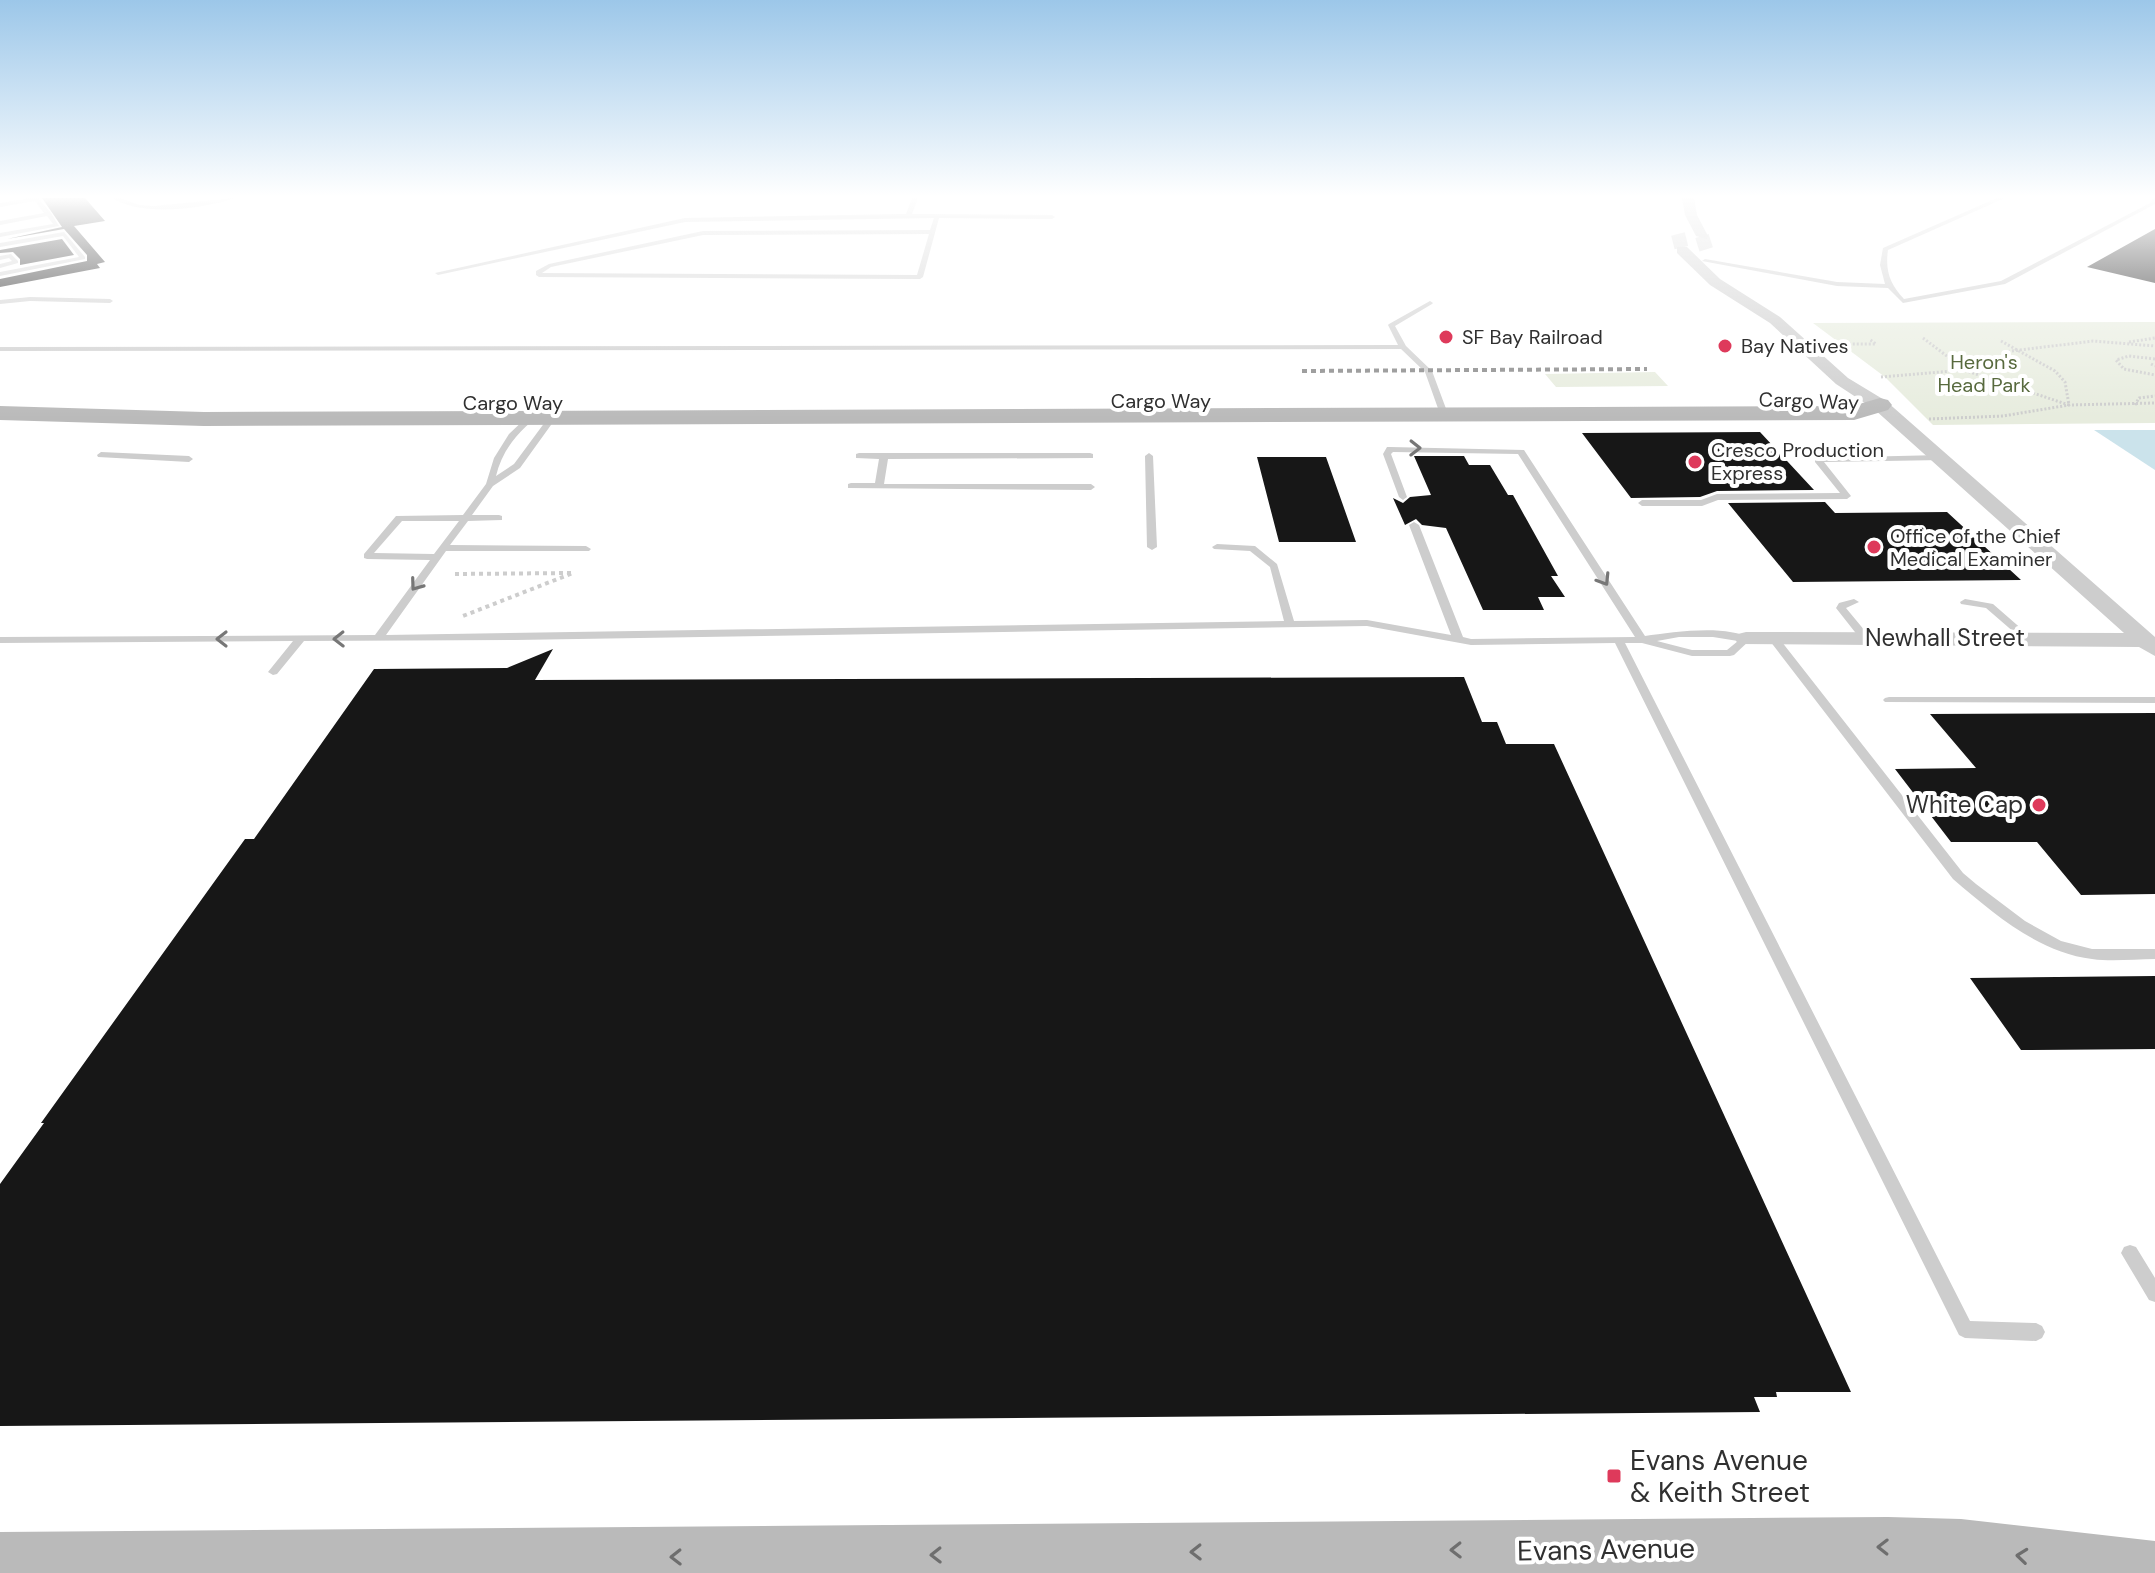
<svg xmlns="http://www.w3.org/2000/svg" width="2155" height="1573" font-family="'DM Sans',sans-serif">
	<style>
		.green { fill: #e7ecde }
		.water { fill: #cbe3eb }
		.building { fill: #171717 }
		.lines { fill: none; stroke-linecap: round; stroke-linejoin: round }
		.street-tunnel { stroke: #d6d6d6; stroke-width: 14; stroke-dasharray: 14 7; stroke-linecap: butt }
		.path-far1 { stroke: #cdcdcd; stroke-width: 3; stroke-dasharray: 2 2; stroke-linecap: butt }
		.path { stroke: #cdcdcd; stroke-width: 4; stroke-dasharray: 4 4; stroke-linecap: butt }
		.lane { fill: #cdcdcd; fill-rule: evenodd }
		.street { fill: #cdcdcd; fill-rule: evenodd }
		.secondary { fill: #bababa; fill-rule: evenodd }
		.rail { stroke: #858585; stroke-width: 4; stroke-dasharray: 5 4; stroke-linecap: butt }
		.oneway { stroke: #777 }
		.oneway2 { stroke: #6e6e6e }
		.poi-dot { fill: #de3a5b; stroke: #fff; stroke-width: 3 }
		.labels { text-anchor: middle; stroke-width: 8; stroke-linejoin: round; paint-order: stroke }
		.far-poi-label { font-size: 20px; fill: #303030; stroke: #fff; text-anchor: start }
		.far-park-label { font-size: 20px; fill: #586a3e; stroke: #fff }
		.far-street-label { font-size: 20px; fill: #303030; stroke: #fff }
		.street-label { font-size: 24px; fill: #303030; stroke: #fff }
		.poi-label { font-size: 24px; fill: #303030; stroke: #fff; text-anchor: end }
		.near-poi-label { font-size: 28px; fill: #303030; stroke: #fff; text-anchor: start }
		.near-street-label { font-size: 28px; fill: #303030; stroke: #fff }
	</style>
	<rect width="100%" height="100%" fill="#fff"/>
	<!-- green -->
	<path class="green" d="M2155,322V423L1933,425L1885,377L1813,323Z
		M1655,372L1668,386L1556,387L1545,374Z"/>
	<!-- water -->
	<path class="water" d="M2094,430H2155V470Z"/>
	<!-- building -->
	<path class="building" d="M42,198H85L105,221L74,226L105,262L97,264L100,268L0,287V279L87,261V255L64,229L7,239L62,227Z
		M2155,229V283L2087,267Z
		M62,239L74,255L20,265V259L13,252L0,253V250Z
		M1760,432L1814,490L1717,491L1700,497L1631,498L1582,433Z
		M1414,456H1464L1469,465H1490L1508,495H1513L1558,576H1551L1565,597H1538L1544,610H1483L1446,528L1422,525L1416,519L1405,525L1393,498L1403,503L1410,497L1431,495Z
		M1257,457H1326L1356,542H1279Z
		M1825,502L1835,513L1947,512L2021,580L1793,582L1728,503Z
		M553,649L535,680L1464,677L1482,722H1497L1506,744H1554L1851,1392H1776L1777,1397H1754L1760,1412L0,1426V1184L44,1123H41L245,839H254L374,669L507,668Z
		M2155,713V894L2081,895L2037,842H1951L1895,769L1976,768L1930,714Z
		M2155,976V1049L2021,1050L1970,978Z"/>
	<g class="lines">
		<!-- street-tunnel -->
		<path class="street-tunnel" d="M1678,234L1682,250
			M1702,236L1707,252"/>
		<!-- path-far1 -->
		<path class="path-far1" d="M1923,338L1964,369
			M2129,342L2155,338
			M1848,347L1845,344H1876L1869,339
			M2004,352L2093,341L2155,346
			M2155,359L2129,356L2116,360L2124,369L2155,375
			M2151,364L2155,366
			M1881,377L1964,370L2069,405L2065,382L2055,371L2001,341
			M2135,405L2139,398L2155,396
			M1929,419L2003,416L2069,405L2155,403"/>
		<!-- path -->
		<path class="path" d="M455,574L573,573L463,616"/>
		<!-- lane -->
		<path class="lane" d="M31,198H38L51,213L59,226L0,237V233L53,224L47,216L0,225V221L44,213L35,201L0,207V203Z
			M112,198H120L139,205L154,206L235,198C203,209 141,217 112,198Z
			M912,198H918L912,214L1052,215L1055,217L1052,219L939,218L923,277L920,279L539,277L536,275V271L549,264L703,231L930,230L934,218L685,222L438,275L435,273L685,218L906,214ZM929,234L917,275L542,273L551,267L703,235Z
			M1997,198H2005L1888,250C1885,271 1890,284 1904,299L2001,281L2150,203L2153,198H2155V204L2005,284L1903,303L1888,288L1837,286L1702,261L1705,259L1837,282L1885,284L1880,265L1883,248Z
			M64,232L85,257V259L0,276V272L79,257L63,236L0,247V243Z
			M11,254L18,261V263L0,268V264L12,261L9,258L0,260V256Z
			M30,297L110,299L113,301L110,303L30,301L0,304V300Z
			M1430,301L1433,303L1432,304L1395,326L1406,346L1432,371L1448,414L1444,416L1440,414L1425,372L1401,349L0,351V347L1398,345L1388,325L1389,324Z
			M550,401L557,403L556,418L520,468L493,486L472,515H499L502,516V520L468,521L450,545L586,546L591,549L589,551H446L386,635L1284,621L1270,567L1250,551L1214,549L1212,547L1217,544L1255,546L1277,564L1294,621L1367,620L1451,635L1409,525L1414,522L1419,525L1463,637L1471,639L1635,637L1518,454L1393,452L1391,454L1407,497L1403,500L1399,497L1383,454L1387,447H1390L1524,450L1645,636C1673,632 1727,624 1751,639L1734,655L1730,656H1692L1642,643H1625L1970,1321L2036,1323L2042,1326L2045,1332L2042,1338L2036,1341L1965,1338L1959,1335L1615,643L1471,645L1367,626L515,640L304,641L277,674L273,675L268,672L293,641L0,643V637L375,635L430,560L367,559L364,558V554L396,516L463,515L486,484L494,458L509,434L528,416ZM549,409L548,418L514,464L496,476C503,446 524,425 549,409ZM402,521H459L434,554L374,553ZM1679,637H1713L1738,641L1727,650H1692L1657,641Z
			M101,452L189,456L193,459L189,462L98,457L97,455Z
			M859,453H1090L1093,454V458L888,459L884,484H1091L1095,487L1091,490L848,488V484L851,483H875L879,459L856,458V454Z
			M1149,453L1153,456L1157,547L1152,550L1147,547L1145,456Z
			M1940,455L1944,458L1943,460L1824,462L1851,496L1847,499L1718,500L1702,506H1642L1638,503L1642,500H1701L1717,494L1840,493L1815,462V458Z
			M1854,599L1859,602L1846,608L1870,637L1871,639L1870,641H1862L1836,608L1839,603Z
			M1965,599L1993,604L2032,638L2031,640H2023L1986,608L1961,604L1960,602Z
			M1774,636L1778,637L1963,873L1976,884L2025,921L2061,941L2092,949H2155V959C2134,959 2113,962 2092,959C2038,952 1994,914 1953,879L1770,641L1769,639L1770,637Z
			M1889,697H2155V703L1885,702L1883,700L1885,698Z
			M2130,1245L2136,1247L2155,1278V1302L2149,1300L2121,1253L2124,1247Z"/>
		<!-- street -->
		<path class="street" d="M1682,198H1694L1697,215L1708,236L1707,239L1696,236L1685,215Z
			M1677,247H1687L1720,279L1780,317L1848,378L1886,401L2155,637V656L2139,647L1738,644L1735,639L1738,634L1746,632L2124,633L1874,409L1836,384L1770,323L1710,285L1677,253Z"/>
		<!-- secondary -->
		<path class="secondary" d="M1880,398L1888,400L1892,405L1888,410L1854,420L204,426L0,420V406L204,412L1852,406Z
			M1888,1517L1961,1519L2155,1541V1573H0V1532Z"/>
		<!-- rail -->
		<path class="rail" d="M1302,371L1647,369"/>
	</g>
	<!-- one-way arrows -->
	<defs><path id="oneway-chevron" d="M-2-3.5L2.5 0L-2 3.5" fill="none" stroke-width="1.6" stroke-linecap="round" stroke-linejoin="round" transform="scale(2)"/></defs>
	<g class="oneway">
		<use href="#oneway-chevron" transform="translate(1415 448) rotate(1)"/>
		<use href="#oneway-chevron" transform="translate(1604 580) rotate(58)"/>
		<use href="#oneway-chevron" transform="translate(416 585) rotate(126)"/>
		<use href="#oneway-chevron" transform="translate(222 639) rotate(180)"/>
		<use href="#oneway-chevron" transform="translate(339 639) rotate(179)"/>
	</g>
	<g class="oneway2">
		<use href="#oneway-chevron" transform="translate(1883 1547) rotate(-179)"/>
		<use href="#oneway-chevron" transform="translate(1456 1550) rotate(179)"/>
		<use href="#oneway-chevron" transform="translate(1196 1552) rotate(179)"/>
		<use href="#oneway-chevron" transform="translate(936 1555) rotate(179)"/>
		<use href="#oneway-chevron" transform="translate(2022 1556) rotate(-174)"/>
		<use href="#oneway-chevron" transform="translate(676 1557) rotate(179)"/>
	</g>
	<!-- sky -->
	<linearGradient id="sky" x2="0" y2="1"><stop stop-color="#9cc7e9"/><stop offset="0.47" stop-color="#fff"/><stop offset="1" stop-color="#fff" stop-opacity="0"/></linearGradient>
	<rect width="2155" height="418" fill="url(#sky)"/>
	<!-- markers -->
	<g class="poi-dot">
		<circle cx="1446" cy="337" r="8"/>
		<circle cx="1725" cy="346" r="8"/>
		<circle cx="1695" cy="462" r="8"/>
		<circle cx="1874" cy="547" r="8"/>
		<circle cx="2039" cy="805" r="8"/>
		<rect x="1606" y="1468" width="16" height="16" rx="4"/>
	</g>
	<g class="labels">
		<!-- far-poi labels -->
		<g class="far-poi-label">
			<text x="1462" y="344">SF Bay Railroad</text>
			<text x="1741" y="353">Bay Natives</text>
			<text x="1711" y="457">Cresco Production<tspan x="1711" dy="23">Express</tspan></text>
			<text x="1890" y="543">Office of the Chief<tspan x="1890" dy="23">Medical Examiner</tspan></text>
		</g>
		<!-- far-park labels -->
		<g class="far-park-label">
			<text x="1984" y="369">Heron's<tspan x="1984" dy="23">Head Park</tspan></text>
		</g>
		<!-- far-street labels -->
		<g class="far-street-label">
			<text x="1161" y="408">Cargo Way</text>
			<text transform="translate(1809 401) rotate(2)" y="7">Cargo Way</text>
			<text x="513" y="410">Cargo Way</text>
		</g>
		<!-- street labels -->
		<g class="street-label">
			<text x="1945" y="646">Newhall Street</text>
		</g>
		<!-- poi labels -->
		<g class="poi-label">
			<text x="2023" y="813">White Cap</text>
		</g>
		<!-- near-poi labels -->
		<g class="near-poi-label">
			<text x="1630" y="1470">Evans Avenue<tspan x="1630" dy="32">&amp; Keith Street</tspan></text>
		</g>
		<!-- near-street labels -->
		<g class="near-street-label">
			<text transform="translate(1606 1549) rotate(-1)" y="10">Evans Avenue</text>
		</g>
	</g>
</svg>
